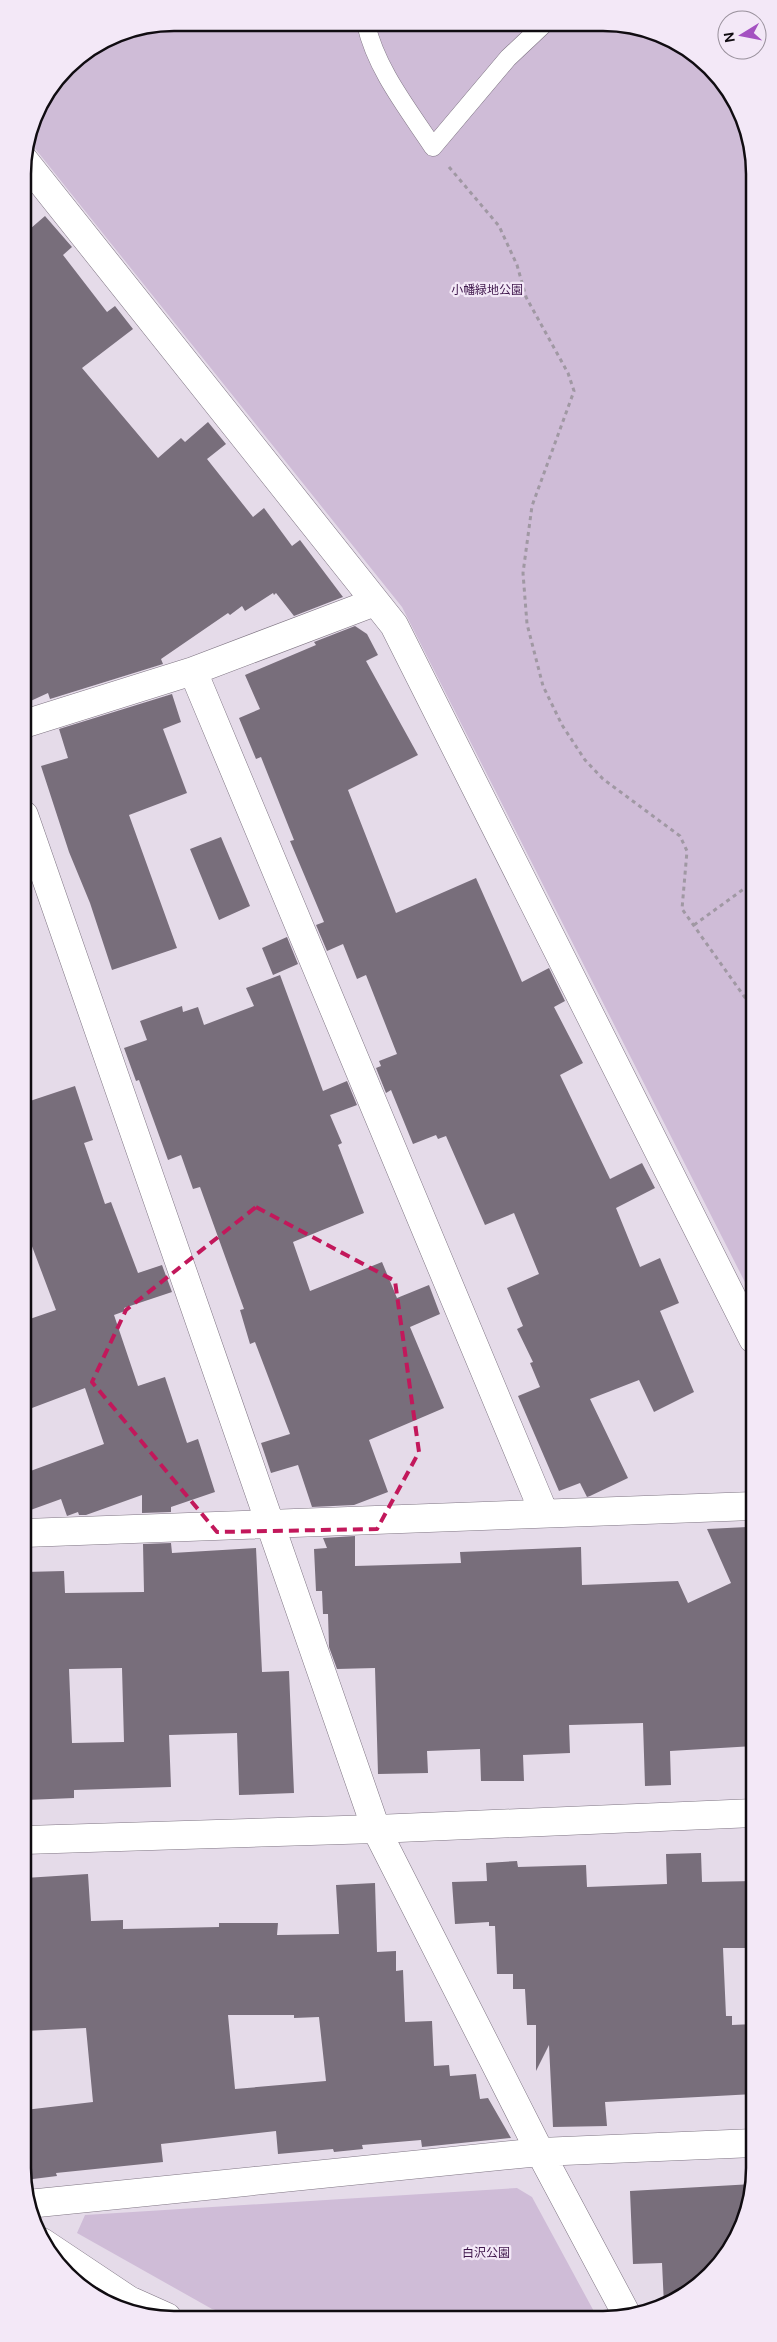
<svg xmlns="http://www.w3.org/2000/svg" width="777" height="2342" font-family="'DM Sans','Noto Sans JP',sans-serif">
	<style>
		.green { fill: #cfbcd7 }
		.building { fill: #786e7b; fill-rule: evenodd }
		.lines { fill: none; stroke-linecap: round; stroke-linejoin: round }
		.lane-casing { stroke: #7f7583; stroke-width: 19 }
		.street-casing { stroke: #7f7583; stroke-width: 29 }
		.secondary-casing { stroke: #7f7583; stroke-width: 29 }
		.path { stroke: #a098a3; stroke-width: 3; stroke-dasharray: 4 4; stroke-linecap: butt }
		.lane { stroke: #fff; stroke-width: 18 }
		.street { stroke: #fff; stroke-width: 28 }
		.secondary { stroke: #fff; stroke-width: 28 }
		.marked { fill: none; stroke: #c2185b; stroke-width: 4; stroke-dasharray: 10 6; stroke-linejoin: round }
		.labels { text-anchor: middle; stroke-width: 4.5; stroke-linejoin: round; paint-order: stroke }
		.park-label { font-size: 12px; fill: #3f174c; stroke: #f3e8f7 }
		.rim { fill: none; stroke: #100c11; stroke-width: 2.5 }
	</style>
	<rect width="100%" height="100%" fill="#e5dbe9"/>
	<!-- green -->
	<path class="green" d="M174,23L633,25L678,43L710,67L734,99L752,144L753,1298L402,607L29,141L38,107L74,60L116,34Z
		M517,2188L532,2197L597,2317H238L212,2309L77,2233L85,2215Z"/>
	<!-- building -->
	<path class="building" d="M45,216L72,247L63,255L107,312L115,306L133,329L82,368L158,458L181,438L185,442L208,422L226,444L207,459L253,517L264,508L292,546L300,540L343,597L294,616L276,593L274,595L273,593L245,611L242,606L230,615L228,613L161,659L163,664L50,699L48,693L24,704L23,235Z
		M355,626L367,634L378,655L366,661L418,755L348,790L396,913L476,878L522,982L549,968L565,1001L554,1007L583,1063L560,1075L610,1179L642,1163L655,1188L616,1208L640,1267L660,1258L679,1303L660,1311L694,1392L654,1412L639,1380L590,1399L628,1478L590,1496L587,1497L580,1483L559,1491L518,1396L540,1387L530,1363L533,1362L517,1329L523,1326L507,1288L539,1274L514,1213L485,1225L446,1136L438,1139L436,1135L413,1144L391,1090L386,1093L376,1068L381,1066L379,1061L397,1054L366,975L357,979L343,944L327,951L316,925L324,922L290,841L294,840L261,757L256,759L239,718L260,709L245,675L316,645L314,642Z
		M172,694L181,722L163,729L187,793L129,815L177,948L112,970L90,903L69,852L41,766L68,758L59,729Z
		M221,837L250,906L219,920L190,849Z
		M287,937L298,964L273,975L262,948Z
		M280,975L323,1091L347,1081L357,1105L330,1115L342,1143L338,1145L364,1213L293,1242L310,1291L382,1262L397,1298L429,1285L440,1314L410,1327L444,1408L369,1440L388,1492L354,1505L312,1507L298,1465L271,1473L261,1443L290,1434L255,1342L250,1344L240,1310L244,1309L200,1187L193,1189L181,1155L168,1160L139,1080L136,1081L124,1048L147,1040L140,1021L182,1006L183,1012L198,1007L204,1025L254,1006L246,988Z
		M75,1086L93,1140L84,1143L105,1204L111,1202L138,1273L162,1265L172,1292L124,1308L125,1311L114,1315L138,1386L165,1377L187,1443L198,1439L215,1492L171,1507V1512L142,1513V1495L86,1515H79L78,1512L67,1516L61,1499L25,1512V1473L104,1444L85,1388L24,1411V1321L56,1310L24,1225V1103Z
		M747,1527L753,1625L754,1746L670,1751L671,1785L645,1786L643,1723L569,1725L570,1753L523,1755L524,1781H481L480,1749L427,1751L428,1773L378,1774L375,1668L337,1669L329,1647L328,1614H323L322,1591H316L314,1549L327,1548L323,1538L355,1536V1566L461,1563L460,1552L581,1547L582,1585L678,1581L688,1603L731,1583L707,1529Z
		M171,1543L172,1553L256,1548L262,1672L289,1671L294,1793L239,1795L237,1733L169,1735L171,1787L74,1790V1798L26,1800L25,1572L64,1571L65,1593L144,1592L143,1544ZM122,1668L124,1742L72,1743L69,1669Z
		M701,1853L702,1882L754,1881V1948H723L726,2016H732V2025L754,2024V2094L605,2102L607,2126L553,2127L549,2045L536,2071V2025H527L525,1989H513V1974H497L495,1926H489V1922L455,1924L452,1882L487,1881L486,1863L517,1861L518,1867L586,1865L587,1887L667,1884L666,1854Z
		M88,1874L91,1921L123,1920V1929L219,1927V1923H278L277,1935L339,1934L336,1885L375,1883L377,1952L396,1951V1971L403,1970L405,2022L432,2021L434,2066L449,2065L450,2076L476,2074L480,2099L488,2098L511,2138L422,2147L421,2140L362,2145L363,2149L334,2152L333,2149L278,2154L276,2131L161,2144L163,2162L56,2173L57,2176L25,2180V2110L93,2102L86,2028L25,2031V1878ZM228,2015H294V2018L319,2017L326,2081L235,2089Z
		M753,2184L743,2226L717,2268L679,2299L664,2305L662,2263L633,2264L630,2191Z"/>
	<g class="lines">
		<!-- lane casing -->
		<g class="lane-casing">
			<path id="lane" d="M366,24C376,69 408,109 433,147L508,58L543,25"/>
		</g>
		<!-- street casing -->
		<g class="street-casing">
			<path id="street" d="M24,160L394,625L753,1339
				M193,671L375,602
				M24,724L193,671L544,1513
				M24,815L376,1829L540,2152L628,2317
				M25,1533L753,1506
				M28,2204L540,2152L754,2143
				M42,2242L129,2300L167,2317"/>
		</g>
		<!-- secondary casing -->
		<g class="secondary-casing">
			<path id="secondary" d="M25,1840L376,1829L754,1813"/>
		</g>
		<!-- path -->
		<path class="path" d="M449,167L499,226L517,265L526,297L568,373L574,391L532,506L523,573L527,624L543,686L562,725L585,760L603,779L680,836L687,851L682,909L753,1009
			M694,925L752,883"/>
		<!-- lane -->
		<use href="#lane" class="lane"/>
		<!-- street -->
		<use href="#street" class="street"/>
		<!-- secondary -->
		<use href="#secondary" class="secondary"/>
	</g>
	<!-- marked area -->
	<path class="marked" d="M256,1207L395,1281L419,1452L377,1529L217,1532L92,1382L126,1310Z"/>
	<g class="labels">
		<!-- park labels -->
		<g class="park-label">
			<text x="487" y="294">小幡緑地公園</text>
			<text x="486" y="2257">白沢公園</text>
		</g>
	</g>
	<!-- crop -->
	<path d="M0 0H777V2342H0ZM174 31H603A143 143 0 0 1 746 174V2168A143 143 0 0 1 603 2311H174A143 143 0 0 1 31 2168V174A143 143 0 0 1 174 31Z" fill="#f3e8f7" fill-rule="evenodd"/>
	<path class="rim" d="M174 31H603A143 143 0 0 1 746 174V2168A143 143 0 0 1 603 2311H174A143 143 0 0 1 31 2168V174A143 143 0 0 1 174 31Z"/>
	<!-- north arrow -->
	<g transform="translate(742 35) rotate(260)"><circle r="24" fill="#f3e8f7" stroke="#98909b"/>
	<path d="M0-4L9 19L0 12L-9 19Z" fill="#a451c1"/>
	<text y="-8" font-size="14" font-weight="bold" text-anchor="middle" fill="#100c11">N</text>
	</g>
</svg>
